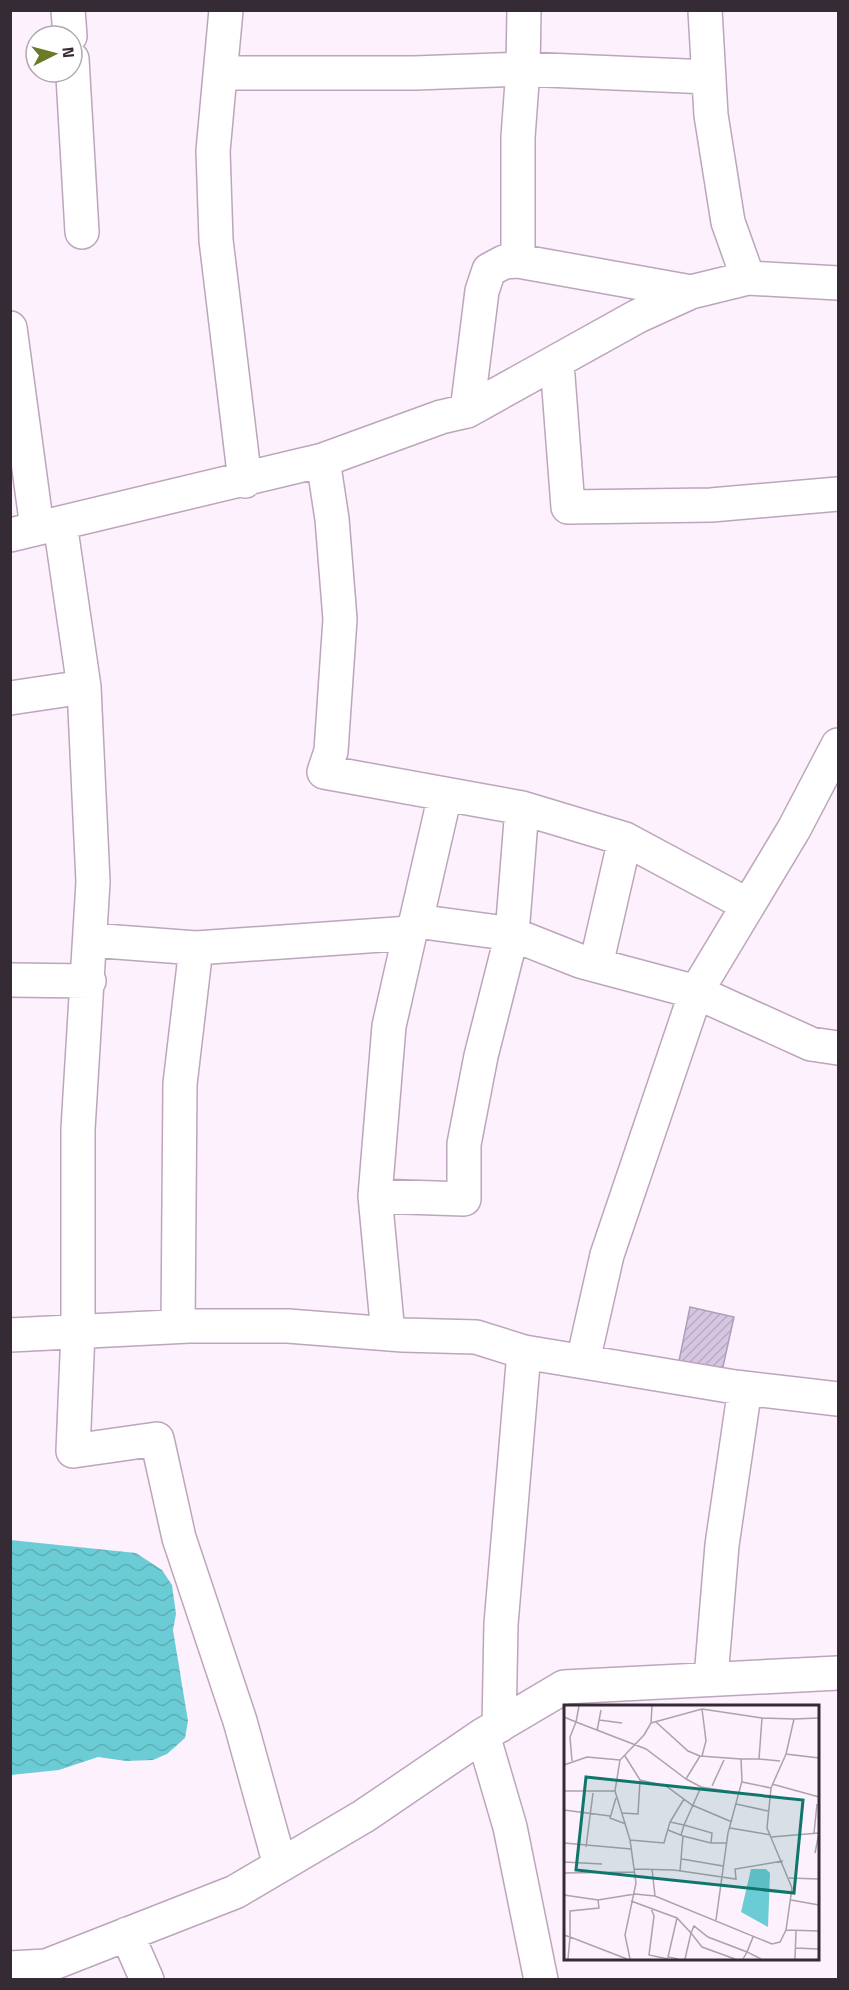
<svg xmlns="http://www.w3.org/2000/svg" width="849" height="1990" font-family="'Titillium Web',sans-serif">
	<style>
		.water { fill: url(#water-waves) }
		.building { fill: url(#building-hatch); stroke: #af9eba; stroke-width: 1.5 }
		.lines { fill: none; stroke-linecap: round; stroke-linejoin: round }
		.minor-casing { stroke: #bda5bd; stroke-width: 36 }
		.minor { stroke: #fff; stroke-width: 33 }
		.inset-road { fill: none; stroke: #aca2ac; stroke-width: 1.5 }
		.view { fill: #0f766e; fill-opacity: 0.15; stroke: #0f766e; stroke-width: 3 }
		.inset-edge { fill: none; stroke: #352b35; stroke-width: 3 }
	</style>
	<defs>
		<pattern id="water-waves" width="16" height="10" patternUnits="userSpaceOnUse" patternTransform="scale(1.5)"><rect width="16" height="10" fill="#6bccd5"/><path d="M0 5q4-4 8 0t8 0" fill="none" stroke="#5dafb7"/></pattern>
		<pattern id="building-hatch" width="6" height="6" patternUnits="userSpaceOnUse" patternTransform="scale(1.5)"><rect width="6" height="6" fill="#d7c6e3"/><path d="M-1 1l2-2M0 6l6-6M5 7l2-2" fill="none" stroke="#b9aac3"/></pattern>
	</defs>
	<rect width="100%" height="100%" fill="#fcf1fc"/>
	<!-- water -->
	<path class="water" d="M10,1540L136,1553L162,1570L172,1585L176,1614L173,1630L188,1721L185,1738L167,1754L153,1760L126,1761L98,1757L59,1770L11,1775Z"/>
	<!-- building -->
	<path class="building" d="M690,1307L734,1317L720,1380L677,1371Z"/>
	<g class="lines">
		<!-- minor casing -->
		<g class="minor-casing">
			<path id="minor" d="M68,10L70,36
				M226,10L213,151L216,240L245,481
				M705,10L711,115L728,222L748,278
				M72,59L82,232
				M221,73H415L523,69L709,77
				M518,261V137L523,69L524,10
				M10,328L37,528
				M557,363L568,507L711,505L838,494
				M467,411L482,291L489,270L504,262L518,261L691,292
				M323,460L332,519L340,619L331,751L324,772L522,808
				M60,523L84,687L93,882L78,1129V1332L73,1451L157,1439L179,1538L240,1721L280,1865
				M10,535L323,460L441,417L467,411L638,316L691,292L748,278L838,283
				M10,698L84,687
				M416,921L512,934L522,808L625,839L748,905
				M90,940L196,948L410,933L416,921L445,795
				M596,965L625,839
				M10,980L89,981
				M375,1196L389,1026L410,933
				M178,1326L180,1084L196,948
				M388,1334L375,1196L464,1199V1144L481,1056L512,934L580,961L696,992L811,1044L838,1048
				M10,1335L189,1326H288L403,1335L476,1337L524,1352L735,1387L838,1399
				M583,1361L607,1255L696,992L794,829L838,745
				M711,1678L722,1545L745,1388
				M499,1726L501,1624L524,1352
				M483,1735L510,1827L541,1980
				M127,1934L147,1980
				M10,1968L46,1966L235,1892L364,1816L483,1735L564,1687L838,1673"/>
		</g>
		<!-- minor -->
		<use href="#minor" class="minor"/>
	</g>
	<!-- overview -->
	<g transform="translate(564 1705)">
		<rect width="255" height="255" fill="#fcf1fc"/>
		<path d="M187,164H202L206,168L204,222L177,207Z" fill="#6bccd5"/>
		<path class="inset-road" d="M15,1L12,17L82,44L122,74L136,51L177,54M0,12L12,17L6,32L8,56M255,13L230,14L222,49L255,53M35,15L58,18M92,17L124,46L136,51M87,18L138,4L198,13M33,26L37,5M61,51L76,75L102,81L128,100L168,117M138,51L142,36L138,4M216,56L195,54L198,13L230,14M0,60L23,52L56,55M122,74L137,82L175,88M178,77L207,83M208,79L255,92M148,81L160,55M137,82L120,120L148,128L147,138H162M0,86H51M52,93L46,113L62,119M172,99L204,106M0,105L46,111M58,108L74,109L76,75M166,123L207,130M104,125L119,131L116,166M250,128L253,99M117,130L120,120L106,117L120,94M119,131L147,138M207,132L255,128M66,135L100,138L106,117M0,138L67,144M22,142L29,88M251,148L255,128M118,154L159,161M0,157L38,159M70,164L110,165L172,174L171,164L219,156M88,164L91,191M0,168L70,167M225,173L255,174M0,190L34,195L71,189L91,191L208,239L216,237L222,225L255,226M34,195L35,203L6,206V232L63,254M227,195L255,200M67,196L113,213L127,228L121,254M87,203L90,211L85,250L104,254M113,213L104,252L114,254M152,215L164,128L178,76L177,54H195M222,225L228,183L203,123L207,83L222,49M0,230L6,232L4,254M189,232L183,247L197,254M231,243L255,244M66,254L61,230L72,178L66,135L51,86L56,55L80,30L87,18L88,1M171,254L138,242L127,228L130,221L144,232L183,247L179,254M231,254L232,226"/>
		<path class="view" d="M22,72L239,95L230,188L12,165Z"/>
		<rect width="255" height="255" class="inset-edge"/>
	</g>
	<!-- border -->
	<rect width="849" height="1990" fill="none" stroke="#352b35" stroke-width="24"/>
	<!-- north arrow -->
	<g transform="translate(54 54) rotate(84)"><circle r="28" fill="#ffffff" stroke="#aeaaae" stroke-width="1.5"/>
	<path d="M0-4.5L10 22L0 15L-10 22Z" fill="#697a28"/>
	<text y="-9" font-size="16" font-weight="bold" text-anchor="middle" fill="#352b35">N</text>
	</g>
</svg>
